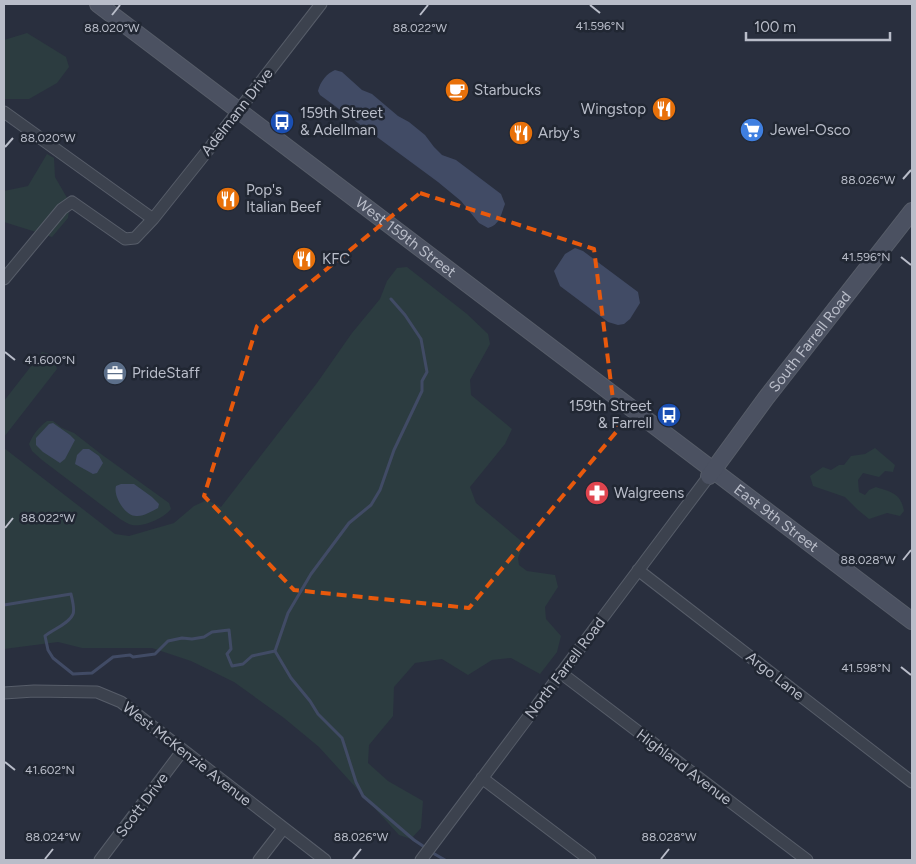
<svg xmlns="http://www.w3.org/2000/svg" width="916" height="864" font-family="Figtree,sans-serif">
	<style>
		.green { fill: #2c3c40 }
		.water { fill: #414b65 }
		.lines { fill: none; stroke-linecap: round; stroke-linejoin: round }
		.stream { stroke: #414b65; stroke-width: 3 }
		.street-casing { stroke: #575d69; stroke-width: 13 }
		.secondary-casing { stroke: #575d69; stroke-width: 18 }
		.street { stroke: #3c424e; stroke-width: 11 }
		.secondary { stroke: #4b5161; stroke-width: 16 }
		.marked { fill: none; stroke: #e8590c; stroke-width: 4; stroke-dasharray: 10 6; stroke-linejoin: round }
		.ticks { fill: none; stroke: #b9bdc9; stroke-width: 2 }
		.labels { text-anchor: middle; stroke-width: 5; stroke-linejoin: round; paint-order: stroke }
		.poi-label { font-size: 15px; fill: #b9bdc9; stroke: #212733; text-anchor: start }
		.street-label { font-size: 15px; fill: #b9bdc9; stroke: #212733 }
		.ticks-label { font-size: 12px; text-anchor: middle; fill: #b9bdc9; stroke: #212733; stroke-width: 5; stroke-linejoin: round; paint-order: stroke }
	</style>
	<rect width="100%" height="100%" fill="#292f3e"/>
	<!-- green -->
	<path class="green" d="M27,33L66,57L69,67L57,83L29,99H4V40Z
		M47,154L54,158L55,177L70,203L68,218L52,237L4,222V191L28,186Z
		M407,267L467,314L488,334L490,344L470,380L471,395L512,429L505,444L470,487L476,503L520,540L523,546L518,558L519,565L527,571L555,575L558,587L545,607L546,619L561,636L557,652L540,674L511,658L492,660L468,675L442,659L415,663L394,687L393,716L369,745L368,763L388,781L423,801L421,828L411,839L399,835L319,747L284,718L234,682L191,661L152,648H82L58,642L4,649V448L115,534L129,536L174,523L194,506L207,500L221,507L317,383L352,333L380,299L387,281L397,268Z
		M42,352L53,355L57,369L4,437V401Z
		M47,421H53L62,428L74,433L101,454L169,503L171,509C164,518 144,527 132,525C128,524 124,521 120,519L42,460L32,451L29,444C33,434 39,427 47,421Z
		M875,448L895,465L893,472L885,471L879,477L863,473L858,480L859,492L865,495L869,490L876,487C891,492 901,493 904,511L900,516L887,513L869,519L858,510L845,497L813,486L810,476L823,467L831,470L839,465H844L851,456L865,454Z"/>
	<!-- water -->
	<path class="water" d="M335,70L342,72L362,90L372,94L398,116L409,122L425,135L434,147L442,155L456,160L501,194L505,204C501,214 500,225 488,228L479,223L461,201L438,182L320,95L318,91C320,82 327,73 335,70Z
		M575,248L583,251L638,292L640,303L630,319L624,324L618,325L608,322L560,286L554,271L565,254Z
		M53,423L70,435L75,440L65,459L60,463L43,452L36,445V438L49,424Z
		M83,449H89L99,456L103,463L97,473L93,474L75,464L77,455Z
		M121,484H134L152,497L159,504L158,508C152,511 143,517 136,516C125,516 113,496 116,486Z"/>
	<g class="lines">
		<!-- stream -->
		<path class="stream" d="M335,253L337,255
			M4,605L71,594C72,599 75,609 73,614C69,624 53,629 45,636L48,650L53,658L73,674L92,673L113,657L130,655L133,657L155,654L168,641L182,638L192,639L204,637L212,632L229,630L231,649L227,654L232,666L243,664L252,656L275,651
			M275,651L288,613L311,574L349,523L371,505L380,490L394,450L422,391V381L427,372L421,339L405,315L391,299
			M275,651L291,678L310,701L318,714L342,738L356,782L363,796L414,840L426,848
			M431,852L445,860"/>
		<!-- street casing -->
		<g class="street-casing">
			<path id="street" d="M4,112L153,219
				M4,279L62,209L72,202L125,239L135,238L153,219L208,150L321,4
				M638,570L912,782
				M561,673L807,860
				M4,693L34,691L97,692L121,702L325,860
				M482,778L590,860
				M100,860L183,750
				M259,860L283,829
				M421,860L709,476"/>
		</g>
		<!-- secondary casing -->
		<g class="secondary-casing">
			<g id="secondary">
				<path id="s1" d="M98,4L912,621"/>
				<path id="s2" d="M709,476L766,398L912,211"/>
			</g>
		</g>
		<!-- street -->
		<use href="#street" class="street"/>
		<!-- secondary -->
		<use href="#secondary" class="secondary"/>
	</g>
	<!-- marked area -->
	<path class="marked" d="M420,193L594,249L617,431L469,608L294,590L204,496L257,326Z"/>
	<!-- ticks -->
	<path class="ticks" d="M590,5L600,13M112,15L120,5M420,15L428,5M5,147L13,138M903,179L911,170M901,257L911,265M5,352L15,360M5,528L13,518M903,560L911,550M901,667L911,675M5,762L15,770M45,859L53,849M353,859L361,849M661,859L669,849"/>
	<!-- icons -->
	<defs>
		<g id="cafe-disc" transform="scale(1.25)"><circle r="9.5" fill="#e8710a" stroke="#212733"/><path d="M-5.5-4.5H6V0H3Q3 3.5 0 3.5H-2.5Q-5.5 3.5-5.5 0ZM3-3.2v2h1.7v-2ZM-6 4.5H4V6H-6Z" fill="#fff"/></g>
		<g id="restaurant-disc" transform="scale(1.25)"><circle r="9.5" fill="#e8710a" stroke="#212733"/><path d="M-5-6h1v4h1v-4h1v4h1v-4h1v5L-1.5 .5V6h-2V.5L-5-1ZM5-6V6H3V1.5H1.5Q1.5-4 5-6Z" fill="#fff"/></g>
		<g id="bus-disc" transform="scale(1.25)"><circle r="9.5" fill="#1a4fb4" stroke="#212733"/><path d="M-5-6H5V4H4V6H2V4H-2V6H-4V4H-5ZM-3.5-4V0h7V-4ZM-3.5 1.2v1.5H-2V1.2ZM2 1.2v1.5H3.5V1.2Z" fill="#fff"/></g>
		<g id="supermarket-disc" transform="scale(1.25)"><circle r="9.5" fill="#3f7fe0" stroke="#212733"/><path d="M-6-5.5h2.5l.6 2H6L4.5 2H-2.5L-4.4-4H-6ZM-1.5 3.2a1.3 1.3 0 1 0 .1 0ZM3 3.2a1.3 1.3 0 1 0 .1 0Z" fill="#fff"/></g>
		<g id="office-disc" transform="scale(1.25)"><circle r="9.5" fill="#5c6f8a" stroke="#212733"/><path d="M-6-3h4V-5.5h4V-3h4V5H-6ZM-1-4.5V-3h2v-1.5ZM-6 0V1H6V0Z" fill="#fff"/></g>
		<g id="pharmacy-disc" transform="scale(1.25)"><circle r="9.5" fill="#e0444e" stroke="#212733"/><path d="M-2-6h4v4h4v4h-4v4h-4v-4h-4v-4h4Z" fill="#fff"/></g>
	</defs>
	<g fill-rule="evenodd">
		<use href="#cafe-disc" x="457" y="90"/>
		<use href="#restaurant-disc" x="664" y="109"/>
		<use href="#bus-disc" x="282" y="122"/>
		<use href="#supermarket-disc" x="752" y="130"/>
		<use href="#restaurant-disc" x="521" y="133"/>
		<use href="#restaurant-disc" x="228" y="199"/>
		<use href="#restaurant-disc" x="304" y="259"/>
		<use href="#office-disc" x="115" y="373"/>
		<use href="#bus-disc" x="669" y="415"/>
		<use href="#pharmacy-disc" x="597" y="493"/>
	</g>
	<g class="labels">
		<!-- poi labels -->
		<g class="poi-label">
			<text x="474" y="95">Starbucks</text>
			<text x="646" y="114" text-anchor="end">Wingstop</text>
			<text x="300" y="118">159th Street<tspan x="300" dy="17">&amp; Adellman</tspan></text>
			<text x="770" y="135">Jewel-Osco</text>
			<text x="538" y="138">Arby's</text>
			<text x="246" y="195">Pop's<tspan x="246" dy="17">Italian Beef</tspan></text>
			<text x="322" y="264">KFC</text>
			<text x="132" y="378">PrideStaff</text>
			<text x="652" y="411" text-anchor="end">159th Street<tspan x="652" dy="17">&amp; Farrell</tspan></text>
			<text x="614" y="498">Walgreens</text>
		</g>
		<!-- street labels -->
		<g class="street-label">
			<text transform="translate(237 112) rotate(-52)" y="5">Adelmann Drive</text>
			<text dy="5" stroke="none"><textPath href="#s1" startOffset="386">West 159th Street</textPath></text>
			<text dy="5" stroke="none"><textPath href="#s2" startOffset="168">South Farrell Road</textPath></text>
			<text dy="5" stroke="none"><textPath href="#s1" startOffset="851">East 9th Street</textPath></text>
			<text transform="translate(565 668) rotate(-53)" y="5">North Farrell Road</text>
			<text transform="translate(775 676) rotate(38)" y="5">Argo Lane</text>
			<text transform="translate(187 754) rotate(38)" y="5">West McKenzie Avenue</text>
			<text transform="translate(684 767) rotate(37)" y="5">Highland Avenue</text>
			<text transform="translate(142 805) rotate(-53)" y="5">Scott Drive</text>
		</g>
	</g>
	<g class="ticks-label">
		<text x="600" y="30">41.596°N</text>
		<text x="112" y="32">88.020°W</text>
		<text x="420" y="32">88.022°W</text>
		<text x="48" y="142">88.020°W</text>
		<text x="868" y="184">88.026°W</text>
		<text x="866" y="261">41.596°N</text>
		<text x="50" y="364">41.600°N</text>
		<text x="48" y="522">88.022°W</text>
		<text x="868" y="564">88.028°W</text>
		<text x="866" y="672">41.598°N</text>
		<text x="50" y="774">41.602°N</text>
		<text x="53" y="841">88.024°W</text>
		<text x="361" y="841">88.026°W</text>
		<text x="669" y="841">88.028°W</text>
	</g>
	<!-- border -->
	<rect width="916" height="864" fill="none" stroke="#b9bdc9" stroke-width="10"/>
	<!-- scale -->
	<path d="M746 32v8h144v-8" fill="none" stroke="#b9bdc9" stroke-width="2.5"/>
	<text x="754" y="32" font-size="15" fill="#b9bdc9" stroke="#212733" stroke-width="4" paint-order="stroke">100 m</text>
</svg>
